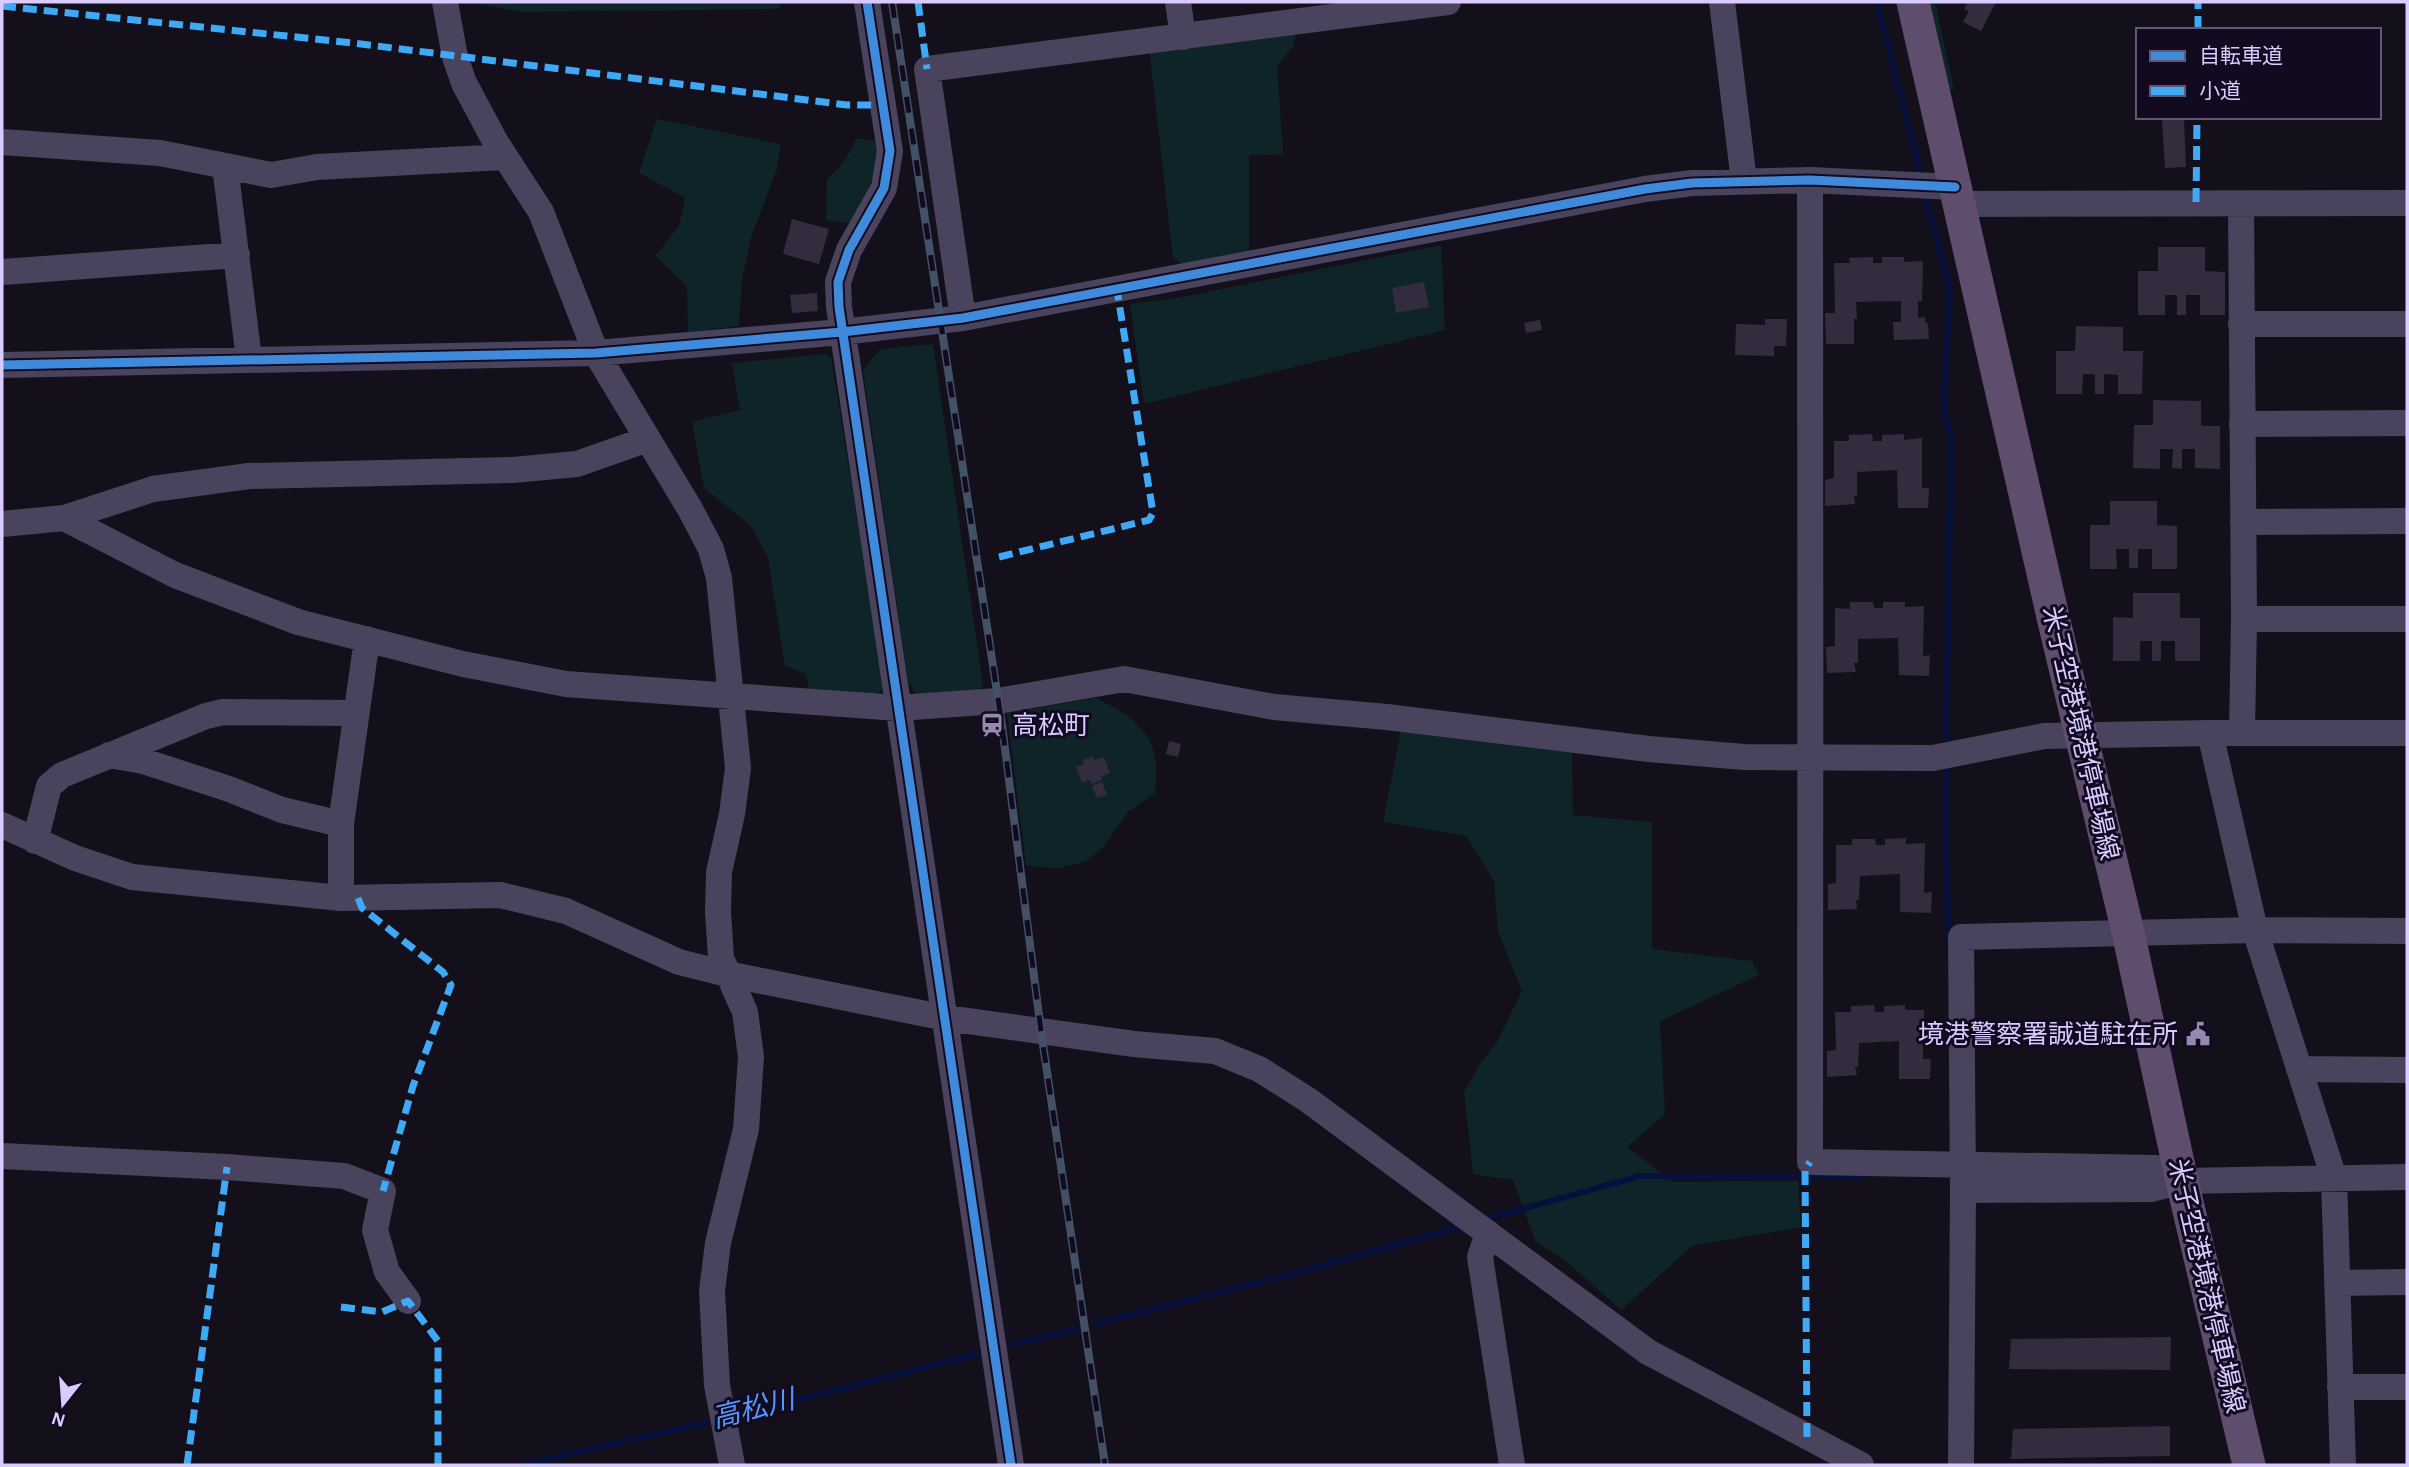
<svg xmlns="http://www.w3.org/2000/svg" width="2409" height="1467" font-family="'Alegreya Sans','Noto Sans JP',sans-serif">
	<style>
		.green { fill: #0e2429 }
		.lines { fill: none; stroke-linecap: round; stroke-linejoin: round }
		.stream { stroke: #06103c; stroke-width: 6 }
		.building { fill: #322c3e }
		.minor { stroke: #49435d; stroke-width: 26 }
		.major { stroke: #5f4d6e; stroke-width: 33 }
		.rail-casing { stroke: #435167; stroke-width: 8 }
		.rail { stroke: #120b20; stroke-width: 5; stroke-dasharray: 16; stroke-linecap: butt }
		.quiet { stroke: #3fa9f5; stroke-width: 7; stroke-dasharray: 14 7; stroke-linecap: butt }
		.cycleway-casing { stroke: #120b20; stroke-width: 13 }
		.cycleway { stroke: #408adc; stroke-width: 9 }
		.labels { text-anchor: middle; stroke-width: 6; stroke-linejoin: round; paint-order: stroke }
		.poi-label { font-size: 26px; fill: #d9caff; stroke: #120b20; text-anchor: start }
		.street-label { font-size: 26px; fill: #d9caff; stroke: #120b20 }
		.water-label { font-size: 28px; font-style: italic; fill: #5896ff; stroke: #120b20 }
	</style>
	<rect width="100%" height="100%" fill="#13101b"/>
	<!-- green -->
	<path class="green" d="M480,2H783L778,9L520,12L480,4Z
		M1930,2H1935L1954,90H1949Z
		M1297,27L1293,47L1277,66L1283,154L1249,155V253L1185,265L1173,258L1149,47Z
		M657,119L781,144L777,169L751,237L742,280L739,326L688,332L687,286L655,256L679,226L685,198L639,173Z
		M857,138L879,141L878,183L849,223L826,220L827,179L843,163Z
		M1441,245L1445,330L1144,404L1130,304L1177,298Z
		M933,344L983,685L972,698L918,699L908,680L863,370L880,349Z
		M825,354L831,357L884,688L869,701L810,694L806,674L785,666L768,558L752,527L704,488L692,422L740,410L732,363Z
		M1096,698C1142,721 1162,739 1155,793L1128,812L1105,845L1087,861L1055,869L1026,865L1007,713Z
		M1401,731L1572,747L1573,815L1652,822V949L1752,961L1759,975L1660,1021L1665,1114L1627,1147L1673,1182L1798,1181L1801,1227L1692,1246L1621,1310L1568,1263L1536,1242L1513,1180L1473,1174L1464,1092L1481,1062L1497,1042L1522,991L1498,931L1494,881L1466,836L1383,822Z"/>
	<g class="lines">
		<!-- stream -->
		<path class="stream" d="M1877,2L1922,180
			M1925,194L1950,289L1944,414L1951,437L1946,749
			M1946,764L1948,942
			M1483,1220L1640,1176H1862
			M1097,1323L1292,1274L1463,1226
			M1011,1345L1076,1329
			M729,1417L985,1352
			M521,1465L718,1420"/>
	</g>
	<!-- building -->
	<path class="building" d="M1968,2H1996L1981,31L1963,22L1969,11L1964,9Z
		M2184,119L2186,167L2165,168L2162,120Z
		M792,219L829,229L819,264L783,254Z
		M2158,247H2205V271L2225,272V315H2200V295H2186V315H2177V295H2165V315H2138V271H2158Z
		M1873,257V263H1882V257H1904V262L1923,261L1922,301H1918V318L1925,317V323H1928L1929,339L1894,340L1893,322H1901V301L1856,302L1857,319H1854V344H1826L1825,313H1835L1834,263H1850L1849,258Z
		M1424,282L1429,307L1396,313L1392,288Z
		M817,293L818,311L792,313L790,295Z
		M1765,319H1787L1786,346H1774V356L1735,355L1736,324L1765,325Z
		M1540,320L1542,330L1526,333L1524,323Z
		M2076,326L2123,327V351H2143L2142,394H2118V375L2104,374V394H2095V374H2083L2082,394H2056V351H2075Z
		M2153,400L2201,401V426H2220V469L2195,468V449H2182V469L2172,468L2173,449H2160V469L2133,468L2134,425H2153Z
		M1872,434L1873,441H1882V435L1904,434V440L1922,438V488H1929L1928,508H1898L1897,470L1857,472V496H1854L1855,504L1825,506V480L1834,478V441H1849V435Z
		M2110,501H2157V525L2177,526V569H2152V549H2138V568H2129V549H2116L2117,569H2090V525H2110Z
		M2133,593H2180V618H2200V661H2175V641H2161V661H2152V641H2140V661H2113V617L2133,618Z
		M1850,602H1873L1874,608H1883V602H1905V607L1924,606L1923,656L1930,655L1929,676L1899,675L1898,638L1858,639V663H1854L1856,672L1827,673L1826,647L1835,646V608L1850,609Z
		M994,717L997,733L991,734L989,718Z
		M1169,741L1181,744L1178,757L1166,754Z
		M1093,756L1094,760L1104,757L1110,773L1101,776L1102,780L1092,784L1090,780L1082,783L1076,767L1084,764L1083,760Z
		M1102,782L1107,795L1097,798L1092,786Z
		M1906,838V844L1925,843L1924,893L1932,892L1931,913L1900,912V874L1860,876L1859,900H1856L1857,909L1828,910V884L1836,883V845H1852V839H1875L1876,845H1885V839Z
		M1874,1005L1875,1012H1884V1006L1905,1005V1010H1924L1923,1059H1931L1930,1079H1899V1041L1859,1043L1858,1067H1855L1857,1075L1827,1077V1051L1836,1050L1835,1012H1851V1006Z
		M2171,1337L2170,1370L2009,1369L2011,1339Z
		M2170,1426V1456L2011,1459L2013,1429Z"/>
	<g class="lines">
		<!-- minor -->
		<path class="minor" d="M445,2L455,57L464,83L495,141L541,212L596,353L690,509L711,549L719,578L738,768L732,814L719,872L718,912L721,958L745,1012L751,1057L746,1129L718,1243L712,1291L717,1385L732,1465
			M867,2L890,151L884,188L849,250L838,282L839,307L1011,1465
			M1178,2L1183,37
			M1722,2L1744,181
			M2,142L160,153L271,175L317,167L504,157
			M225,166L249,359
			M1810,180C1812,507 1809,835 1810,1162L2156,1168L2182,1181
			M1959,204L2407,203
			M2241,204L2244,619L2242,733
			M2,272L237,255
			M963,318L927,69L1448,2
			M2241,324H2407
			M2,365L596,353L842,332L963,318L1645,189L1692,183L1810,180L1955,187
			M2242,424L2407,423
			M64,518L153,489L249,476L513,470L577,464L648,439
			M2243,522L2407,521
			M2,524L64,518L175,575L298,622L463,664L566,684L898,708L998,701L1124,679L1274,707L1387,717L1649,749L1744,757L1933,758L2044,736L2210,733
			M2244,619H2407
			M109,755L143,761L229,789L282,810L341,824
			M2,825L75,858L132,877L341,898L500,895L566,911L679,962L727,974L946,1018L1134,1044L1215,1051L1259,1069L1308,1100L1648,1352L1861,1465
			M35,841L49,786L62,775L206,716L223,712L356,713
			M341,898V824L367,639
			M2299,1069L2407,1070
			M2,1156L227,1167L344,1176L383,1191L375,1230L387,1272L408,1301
			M1963,1190L2152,1189L2182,1181L2407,1177
			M1488,1233L1480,1257L1512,1465
			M2337,1283L2407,1282
			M2340,1387H2407
			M1961,1465L1963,1190L1961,937L2255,930L2407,931
			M2343,1465L2334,1178L2255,930L2210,733H2407"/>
		<!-- major -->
		<path class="major" d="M1913,2L2053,617L2128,932L2182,1181L2249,1465"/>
		<!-- rail casing -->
		<g class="rail-casing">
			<path id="rail" d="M892,2L1002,725L1041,1031L1105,1465"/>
		</g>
		<!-- rail -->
		<use href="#rail" class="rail"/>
		<!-- quiet -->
		<path class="quiet" d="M918,2L927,69
			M2,6L353,43L847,105H883
			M2198,30V2
			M2196,202L2197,117
			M999,557L1149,520L1153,513L1117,290
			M358,898L362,908L443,972L451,985L413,1086L383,1191
			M341,1307L382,1312L408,1301L438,1341V1465
			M1807,1437L1805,1169L1810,1162
			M187,1465L227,1167"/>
		<!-- cycleway casing -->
		<g class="cycleway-casing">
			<path id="cycleway" d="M867,2L890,151L884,188L849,250L838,282L839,307L1011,1465
				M2,365L596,353L842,332L963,318L1645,189L1692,183L1810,180L1955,187"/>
		</g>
		<!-- cycleway -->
		<use href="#cycleway" class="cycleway"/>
	</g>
	<!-- icons -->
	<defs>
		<g id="station-bare" transform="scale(1.89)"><path d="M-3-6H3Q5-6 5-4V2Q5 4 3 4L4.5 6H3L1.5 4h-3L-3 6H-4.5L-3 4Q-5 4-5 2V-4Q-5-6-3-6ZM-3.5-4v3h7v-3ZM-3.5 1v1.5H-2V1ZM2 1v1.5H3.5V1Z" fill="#9489af" stroke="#120b20" stroke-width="2.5" paint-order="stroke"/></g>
		<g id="civic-bare" transform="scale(1.89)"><path d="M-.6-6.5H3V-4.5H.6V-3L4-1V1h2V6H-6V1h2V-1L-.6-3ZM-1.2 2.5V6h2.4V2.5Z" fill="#9489af" stroke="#120b20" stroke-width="2.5" paint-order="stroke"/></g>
	</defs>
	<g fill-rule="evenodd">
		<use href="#station-bare" x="992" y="725"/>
		<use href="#civic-bare" x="2198" y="1034"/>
	</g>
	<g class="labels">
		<!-- poi labels -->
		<g class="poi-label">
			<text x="1012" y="734">高松町</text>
			<text x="2178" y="1043" text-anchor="end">境港警察署誠道駐在所</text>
		</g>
		<!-- street labels -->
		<g class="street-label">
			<text transform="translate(2081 733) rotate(77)" y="9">米子空港境港停車場線</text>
			<text transform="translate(2207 1286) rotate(77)" y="9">米子空港境港停車場線</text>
		</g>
		<!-- water labels -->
		<g class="water-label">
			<text transform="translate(753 1408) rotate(-14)" y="10">高松川</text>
		</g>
	</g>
	<!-- border -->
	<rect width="2409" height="1467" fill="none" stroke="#d9caff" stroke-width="7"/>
	<!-- legend -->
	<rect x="2136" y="28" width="245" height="91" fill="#120b20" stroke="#625779" stroke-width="2"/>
	<rect x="2150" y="51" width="35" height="10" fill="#408adc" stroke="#625779" stroke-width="2"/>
	<text x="2199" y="63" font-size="21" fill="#d9caff">自転車道</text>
	<rect x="2150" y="86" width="35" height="10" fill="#3fa9f5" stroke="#625779" stroke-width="2"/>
	<text x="2199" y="98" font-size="21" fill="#d9caff">小道</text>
	<!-- north arrow -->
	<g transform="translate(63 1404) rotate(197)" stroke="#120b20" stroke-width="5" paint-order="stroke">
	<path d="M0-5L12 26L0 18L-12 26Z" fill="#d9caff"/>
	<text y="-10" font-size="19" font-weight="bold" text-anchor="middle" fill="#d9caff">N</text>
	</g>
</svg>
